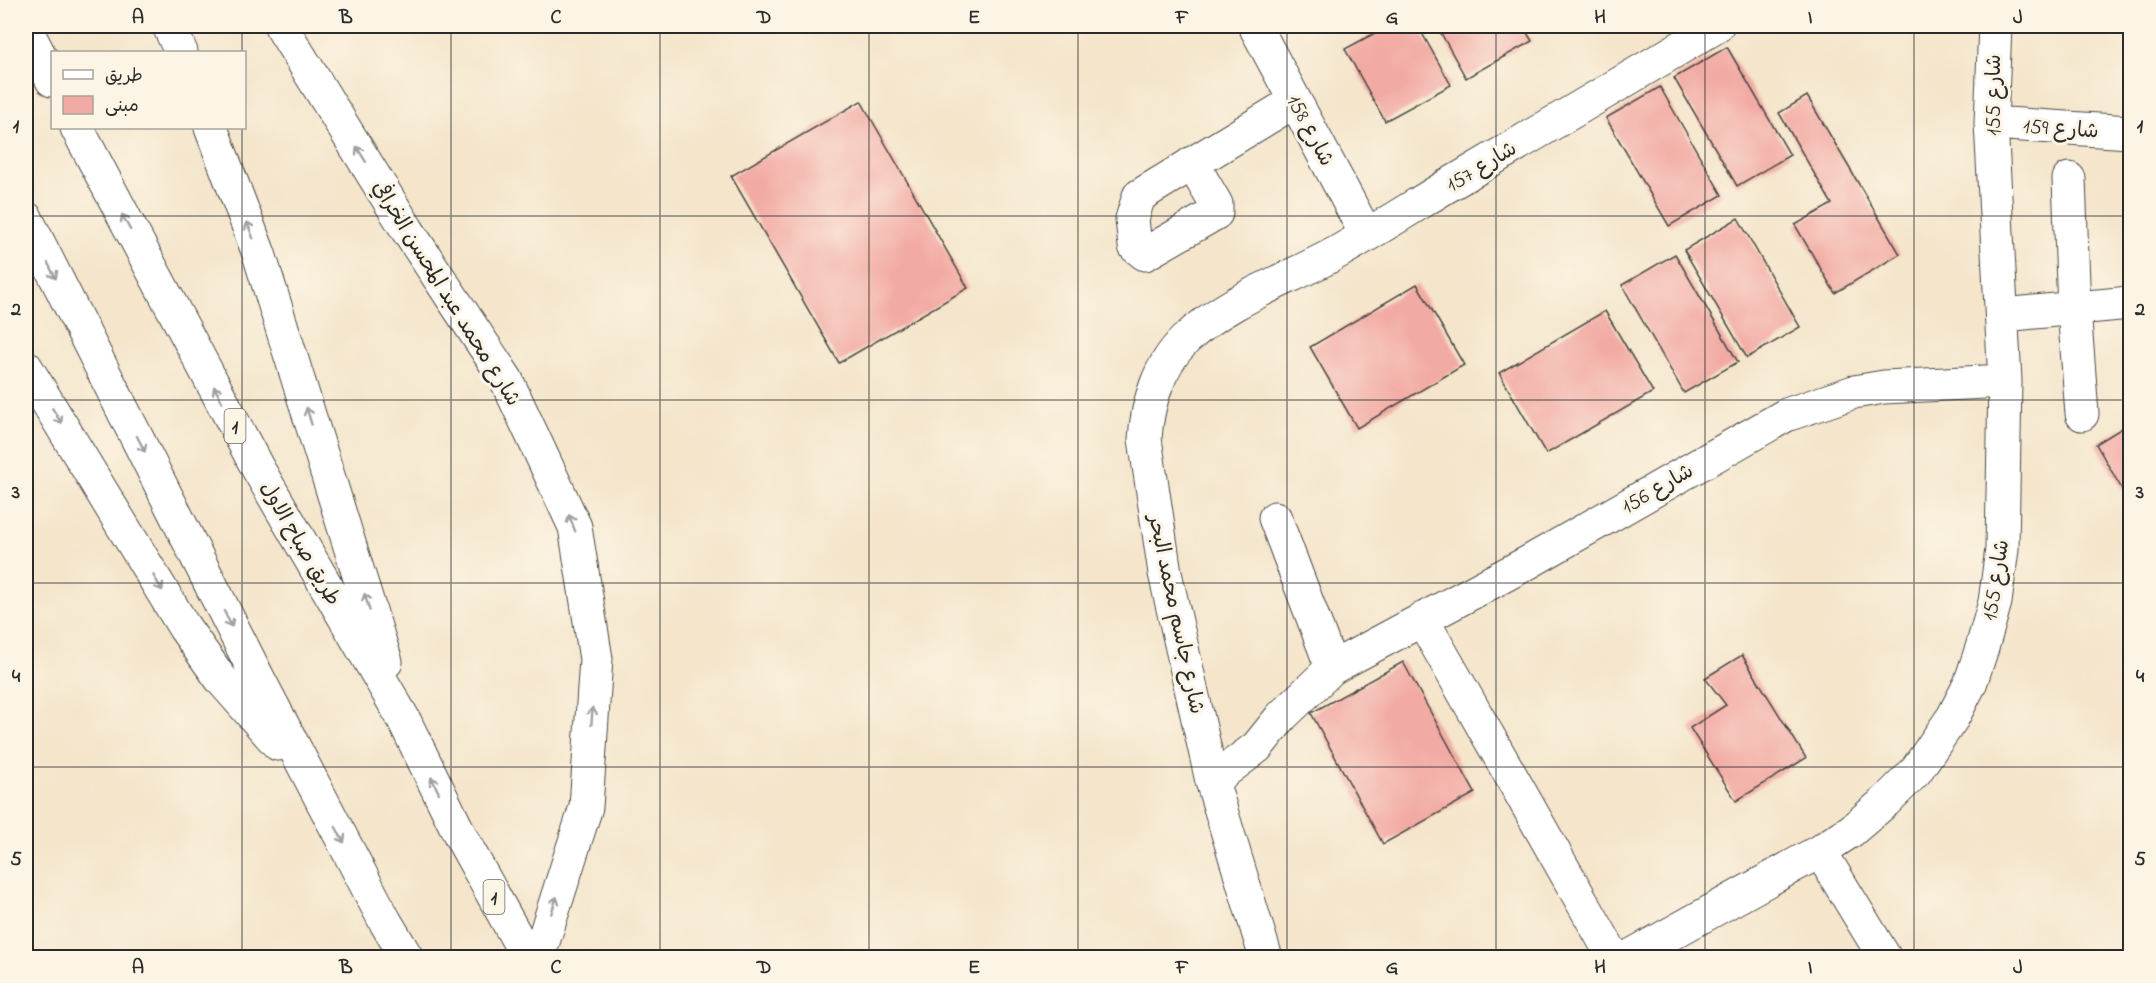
<svg xmlns="http://www.w3.org/2000/svg" width="2156" height="983" font-family="'Indie Flower','Playpen Sans Arabic',sans-serif">
	<style>
		.building { fill: #f2aba4 }
		.lines { fill: none; stroke-linecap: round; stroke-linejoin: round }
		.minor-casing { stroke: #494743; stroke-width: 35 }
		.major-casing { stroke: #494743; stroke-width: 35 }
		.highway-casing { stroke: #494743; stroke-width: 35 }
		.minor { stroke: #fff; stroke-width: 33 }
		.major { stroke: #fff; stroke-width: 33 }
		.highway { stroke: #fff; stroke-width: 33 }
		.oneway { stroke: #a0a0a0 }
		.grid { fill: none; stroke: #2b2b2b; stroke-width: 1.5; stroke-opacity: 0.55 }
		.labels { text-anchor: middle; stroke-width: 6; stroke-linejoin: round; paint-order: stroke }
		.shield { fill: #fcf5e5; stroke: #6a6863; stroke-width: 1.5 }
		.shield-label { font-size: 20px; font-weight: bold; fill: #2b2b2b }
		.street-label { font-size: 21px; fill: #2b2b2b; stroke: #fcf5e5 }
		.neatline { fill: none; stroke: #2b2b2b; stroke-width: 2 }
		.grid-label { font-size: 20px; text-anchor: middle; font-weight: bold; fill: #2b2b2b }
	</style>
	<rect width="100%" height="100%" fill="#fcf5e5"/>
	<filter id="ink" filterUnits="userSpaceOnUse"><feTurbulence type="fractalNoise" baseFrequency=".0167" numOctaves="2"/><feDisplacementMap in="SourceGraphic" scale="12" xChannelSelector="R" yChannelSelector="G"/><feConvolveMatrix kernelMatrix="1 2 1 2 8 2 1 2 1" color-interpolation-filters="sRGB"/></filter>
	<filter id="wash" filterUnits="userSpaceOnUse"><feTurbulence type="fractalNoise" baseFrequency=".008" numOctaves="4" result="noise"/><feDisplacementMap in="SourceGraphic" scale="24" xChannelSelector="R" yChannelSelector="G"/><feGaussianBlur stdDeviation="1.35" result="paint"/><feColorMatrix in="noise" values="0 0 0 0 0 0 0 0 0 0 0 0 0 0 0 0 0 1.4 0 .05"/><feComposite in="paint" operator="in"/></filter>
	<g filter="url(#wash)">
		<rect width="100%" height="100%" fill="#f4e5cb"/>
		<g id="blocks">
			<!-- building -->
			<path class="building" d="M1388,26H1418L1451,85L1385,121L1345,49Z
				M1437,26H1523L1532,41L1466,78Z
				M1727,47L1790,155L1737,186L1674,78Z
				M1660,87L1722,195L1669,226L1606,118Z
				M1807,96L1900,254L1835,293L1795,225L1832,204L1779,113Z
				M861,101L968,288L839,363L731,176Z
				M1738,218L1800,327L1747,358L1684,250Z
				M1675,254L1738,362L1684,393L1622,285Z
				M1417,284L1464,365L1357,428L1310,347Z
				M1605,311L1653,392L1546,454L1499,373Z
				M2130,423V503L2096,444Z
				M1742,655L1806,758L1736,801L1690,728L1726,705L1705,678Z
				M1403,662L1475,793L1383,844L1311,713Z"/>
		</g>
	</g>
	<g filter="url(#ink)">
		<use href="#blocks" fill-opacity="0" stroke="#494743" stroke-width="1.5"/>
		<g class="lines">
			<!-- minor casing -->
			<g class="minor-casing">
				<path id="minor" d="M1255,26L1366,234
					M1991,123L2130,132
					M1192,163L1216,204V213L1145,254L1135,246L1132,219L1139,196L1295,101
					M2069,179L2074,309L2082,414
					M2003,315L2130,303
					M1275,518L1332,668
					M1422,619L1614,958
					M1212,781L1257,747L1282,716L1332,668L1529,562L1786,415L1854,392L1884,387L2005,381
					M1820,851L1885,958
					M1266,958L1212,781L1165,573L1145,439C1147,404 1159,365 1185,340C1228,299 1288,280 1338,252C1375,231 1411,208 1447,186C1537,132 1627,79 1717,26
					M1627,958L1820,851L1851,831L1886,801L1915,772L1953,717L1970,684L1982,648L1995,602L2002,549L2005,381L1991,123L1995,26"/>
			</g>
			<!-- major casing -->
			<g class="major-casing">
				<path id="major" d="M281,26L408,231L506,379L575,527L596,659L586,807L543,942L530,958"/>
			</g>
			<!-- highway casing -->
			<g class="highway-casing">
				<path id="highway" d="M169,26L181,52
					M26,29L52,80
					M77,128L257,467L403,718L461,837L528,958
					M211,128L259,254L386,662
					M26,218L258,678L385,921L407,958
					M26,367L184,627L221,679L278,744"/>
			</g>
			<!-- minor -->
			<use href="#minor" class="minor"/>
			<!-- major -->
			<use href="#major" class="major"/>
			<!-- highway -->
			<use href="#highway" class="highway"/>
		</g>
		<!-- one-way arrows -->
		<defs><path id="oneway-shaft" d="M-6 0H5M1.5-3L5.5 0L1.5 3" fill="none" stroke-width="1.6" stroke-linecap="round" stroke-linejoin="round" transform="scale(1.5)"/></defs>
		<g class="oneway">
			<use href="#oneway-shaft" transform="translate(361 154) rotate(-122)"/>
			<use href="#oneway-shaft" transform="translate(126 222) rotate(-118)"/>
			<use href="#oneway-shaft" transform="translate(250 230) rotate(-111)"/>
			<use href="#oneway-shaft" transform="translate(52 271) rotate(63)"/>
			<use href="#oneway-shaft" transform="translate(218 394) rotate(-118)"/>
			<use href="#oneway-shaft" transform="translate(57 416) rotate(59)"/>
			<use href="#oneway-shaft" transform="translate(309 416) rotate(-107)"/>
			<use href="#oneway-shaft" transform="translate(141 444) rotate(63)"/>
			<use href="#oneway-shaft" transform="translate(572 523) rotate(-111)"/>
			<use href="#oneway-shaft" transform="translate(158 583) rotate(59)"/>
			<use href="#oneway-shaft" transform="translate(367 602) rotate(-107)"/>
			<use href="#oneway-shaft" transform="translate(228 619) rotate(63)"/>
			<use href="#oneway-shaft" transform="translate(592 716) rotate(-86)"/>
			<use href="#oneway-shaft" transform="translate(435 785) rotate(-116)"/>
			<use href="#oneway-shaft" transform="translate(340 835) rotate(62)"/>
			<use href="#oneway-shaft" transform="translate(554 905) rotate(-72)"/>
		</g>
	</g>
	<!-- grid -->
	<path class="grid" d="M242,26V52M451,26V958M660,26V958M869,26V958M1078,26V958M1287,26V958M1496,26V958M1705,26V958M1914,26V958M242,128V958M26,216H2130M26,400H2130M26,583H2130M26,767H2130"/>
	<g class="labels">
		<!-- shield labels -->
		<g class="shield">
			<rect x="224.5" y="409" width="21" height="34" rx="4.5"/>
			<rect x="483.5" y="880" width="21" height="34" rx="4.5"/>
		</g>
		<g class="shield-label">
			<text x="235" y="433">1</text>
			<text x="494" y="904">1</text>
		</g>
		<!-- street labels -->
		<g class="street-label">
			<text transform="translate(1993 95) rotate(-90)" y="7">شارع 155</text>
			<text transform="translate(2061 128) rotate(4)" y="7">شارع 159</text>
			<text transform="translate(1311 130) rotate(62)" y="7">شارع 158</text>
			<text transform="translate(1481 166) rotate(-31)" y="7">شارع 157</text>
			<text transform="translate(447 293) rotate(58)" y="7">شارع محمد عبد المحسن الخرافي</text>
			<text transform="translate(1657 488) rotate(-30)" y="7">شارع 156</text>
			<text transform="translate(301 543) rotate(60)" y="7">طريق صباح الاول</text>
			<text transform="translate(1995 580) rotate(-81)" y="7">شارع 155</text>
			<text transform="translate(1177 614) rotate(78)" y="7">شارع جاسم محمد البحر</text>
		</g>
	</g>
	<!-- margin -->
	<rect width="2156" height="983" fill="none" stroke="#fcf5e5" stroke-width="66"/>
	<!-- legend -->
	<rect x="51" y="51" width="195" height="78" fill="#fcf5e5" stroke="#a8a49b" stroke-width="1.5"/>
	<rect x="63" y="70" width="30" height="9" fill="#ffffff" stroke="#a8a49b" stroke-width="1.5"/>
	<text x="105" y="81" font-size="18" fill="#2b2b2b">طريق</text>
	<rect x="63" y="96" width="30" height="18" fill="#f2aba4" stroke="#a8a49b" stroke-width="1.5"/>
	<text x="105" y="111" font-size="18" fill="#2b2b2b">مبنى</text>
	<rect x="33" y="33" width="2090" height="917" class="neatline"/>
	<g class="grid-label">
		<text x="138" y="23">A</text>
		<text x="346" y="23">B</text>
		<text x="556" y="23">C</text>
		<text x="764" y="23">D</text>
		<text x="974" y="23">E</text>
		<text x="1182" y="23">F</text>
		<text x="1392" y="23">G</text>
		<text x="1600" y="23">H</text>
		<text x="1810" y="23">I</text>
		<text x="2018" y="23">J</text>
		<text x="16" y="132">1</text>
		<text x="2140" y="132">1</text>
		<text x="16" y="315">2</text>
		<text x="2140" y="315">2</text>
		<text x="16" y="498">3</text>
		<text x="2140" y="498">3</text>
		<text x="16" y="682">4</text>
		<text x="2140" y="682">4</text>
		<text x="16" y="865">5</text>
		<text x="2140" y="865">5</text>
		<text x="138" y="973">A</text>
		<text x="346" y="973">B</text>
		<text x="556" y="973">C</text>
		<text x="764" y="973">D</text>
		<text x="974" y="973">E</text>
		<text x="1182" y="973">F</text>
		<text x="1392" y="973">G</text>
		<text x="1600" y="973">H</text>
		<text x="1810" y="973">I</text>
		<text x="2018" y="973">J</text>
	</g>
</svg>
